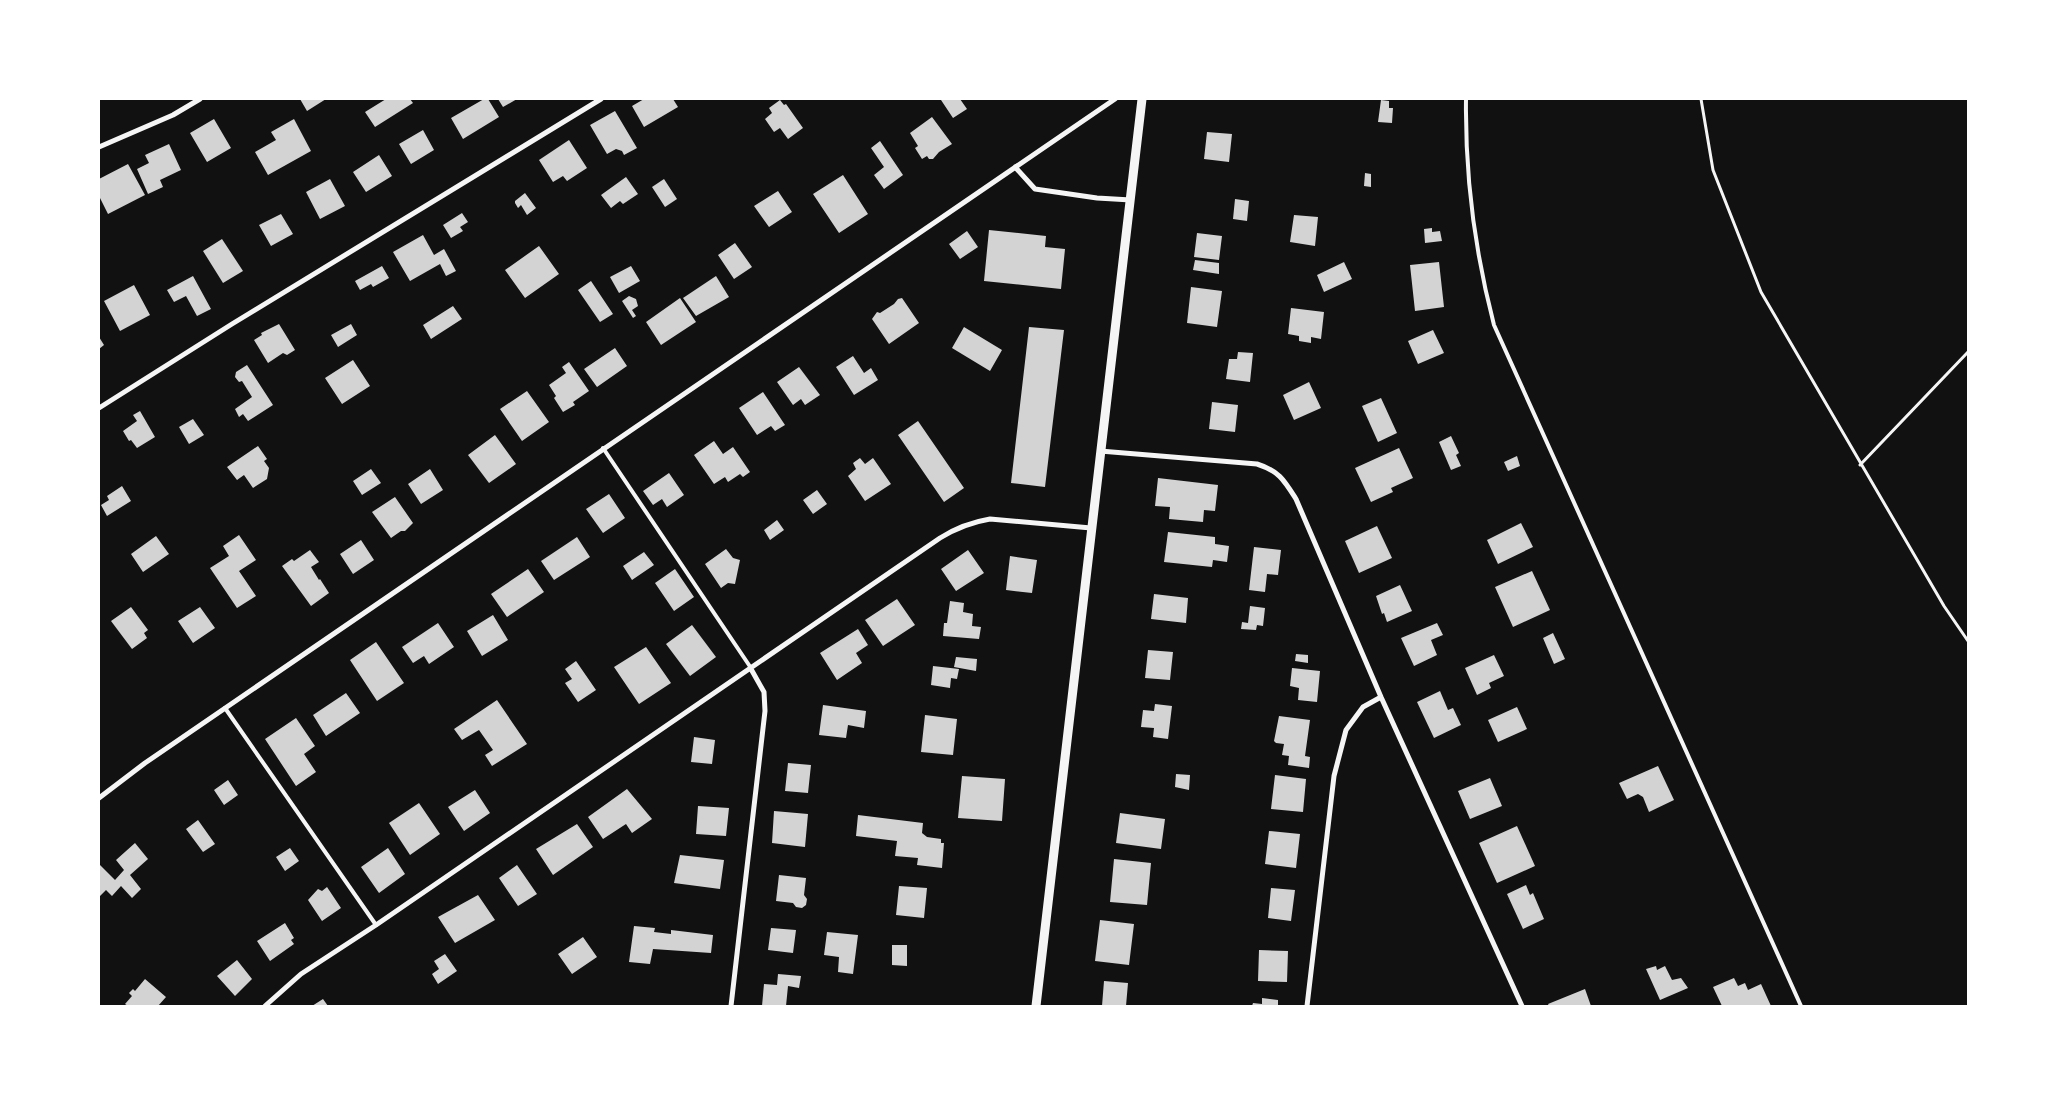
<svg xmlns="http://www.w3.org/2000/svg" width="2067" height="1105" font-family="'Noto Sans',sans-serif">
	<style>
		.building { fill: #d3d3d3 }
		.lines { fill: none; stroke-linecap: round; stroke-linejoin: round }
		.path { stroke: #f5f5f5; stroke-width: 3 }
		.service { stroke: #f5f5f5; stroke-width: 4 }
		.minor { stroke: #f5f5f5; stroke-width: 5 }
		.tertiary { stroke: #f5f5f5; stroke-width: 9 }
	</style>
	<rect width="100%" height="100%" fill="#111"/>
	<!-- building -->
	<path class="building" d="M300,99H326L307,111Z
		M386,99H410L413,103L375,127L365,112Z
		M484,99H488L499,117L463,139L451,118Z
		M498,99H517L503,107Z
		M644,99H673L678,107L644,127L632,106Z
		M942,99H960L967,109L953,118L941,100Z
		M780,100L784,105L786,104L803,128L788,139L780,128L774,132L765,119L772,113L769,108Z
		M1381,100L1389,101V108H1393L1392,123L1378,122Z
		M615,111L637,148L624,155L622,151L616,149L607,154L590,125Z
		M932,117L952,144L939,152L933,159H929L927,156L922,159L915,148L918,146L910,133Z
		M214,119L231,148L207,162L190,133Z
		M294,119L311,151L268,175L255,152L276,140L271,132Z
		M423,130L434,150L411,164L399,144Z
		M1207,132L1232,134L1229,162L1204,159Z
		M569,140L587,168L567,181L563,176L553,182L539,160Z
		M880,141L903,175L884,189L874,175L884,167L871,148Z
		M169,144L181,170L160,180L163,187L148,194L137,169L149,163L145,155Z
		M379,155L392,176L366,192L353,172Z
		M128,164L145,195L108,214L99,196V179Z
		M1365,173L1371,174V187L1364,186Z
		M843,175L868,214L839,233L813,194Z
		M626,177L638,194L623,204L620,201L611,208L601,195Z
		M330,179L345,206L320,219L306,192Z
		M664,179L677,199L665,207L652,187Z
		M778,191L792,212L769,227L754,206Z
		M525,193L536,208L527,215L521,205L518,208L515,203V201Z
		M1235,199L1249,201L1247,221L1233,219Z
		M462,213L468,222L460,227L463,231L451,238L443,225Z
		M281,214L293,234L271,246L259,225Z
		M1294,215L1318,217L1315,246L1290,242Z
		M1432,228V232L1440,231L1442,241L1425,243L1424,229Z
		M989,230L1046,236L1045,247L1065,249L1061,289L984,281Z
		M967,231L978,247L960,259L949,244Z
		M1197,233L1222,236L1219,260L1194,257Z
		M423,235L434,255L444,249L456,271L446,276L440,264L410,281L393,252Z
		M222,239L243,271L223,283L203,251Z
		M735,243L752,267L734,279L718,255Z
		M539,246L559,274L525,298L505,270Z
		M1195,260L1219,263V274L1193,270Z
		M1344,262L1352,279L1324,292L1317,275Z
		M1439,262L1444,307L1415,311L1410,265Z
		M382,266L389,278L373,287L371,284L360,290L355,281Z
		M631,266L640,281L619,293L610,277Z
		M193,276L211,309L197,316L186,296L174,302L167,290Z
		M716,276L729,297L696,316L683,298Z
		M591,281L613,314L600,322L578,290Z
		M134,285L150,315L120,331L104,301Z
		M1191,287L1222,291L1217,327L1187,323Z
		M629,296L636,299L638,306L632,310L636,316L633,318L622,301Z
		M680,298L696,322L661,345L646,322Z
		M902,298L919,323L889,344L872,319L877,312L880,313L894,304L898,299Z
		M453,306L462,319L431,339L423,325Z
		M1291,308L1324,312L1321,339L1311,337V343L1299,341V336L1288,334Z
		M279,324L295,350L287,355L283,353L268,363L254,340L262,335L261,333Z
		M351,324L357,335L338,347L331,335Z
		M964,327L1002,350L990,371L952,348Z
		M1029,327L1064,330L1045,487L1011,483Z
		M1433,330L1444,353L1418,364L1408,341Z
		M99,337L104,345L99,349Z
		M615,348L627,366L597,387L584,369Z
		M1238,352L1253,353L1250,382L1226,379L1229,359H1237Z
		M853,356L864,373L871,368L878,380L854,395L836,367Z
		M353,360L370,386L342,404L325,378Z
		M569,362L589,391L573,402L575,405L563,412L554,398L556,396L549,385L566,373L562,367Z
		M247,365L273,405L248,421L243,414L239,417L235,409L252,397L242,381L239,382L235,377L236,372Z
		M799,367L820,395L805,405L801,399L793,405L777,382Z
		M1309,382L1321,408L1294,420L1283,395Z
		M527,391L549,422L522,441L500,409Z
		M763,392L785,425L775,431L771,426L757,435L739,408Z
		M1381,398L1397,433L1378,442L1362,406Z
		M1212,402L1238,405L1235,432L1209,429Z
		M140,411L155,437L137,448L131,440L129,441L123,431L137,421L133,415Z
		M193,419L204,435L189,444L179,427Z
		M918,421L964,488L944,502L898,435Z
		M495,435L516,464L489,483L468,455Z
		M1451,436L1459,453L1456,455L1461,466L1451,470L1439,442Z
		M714,441L723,454L733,447L750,472L743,477L740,474L728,482L725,477L714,484L694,455Z
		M258,446L267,459L264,461L269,468L267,479L253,488L244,475L237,480L227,467Z
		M1399,448L1413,478L1391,488L1393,492L1371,502L1355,468Z
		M1517,456L1520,466L1508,471L1504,462Z
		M860,458L865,464L873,458L891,484L865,501L848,476L856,469L853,463Z
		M371,469L381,483L362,495L353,481Z
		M430,469L443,490L421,504L408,484Z
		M669,473L684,495L667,507L662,499L653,505L643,491Z
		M1158,478L1218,485L1215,511L1204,510L1203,522L1169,519L1170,507L1155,506Z
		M122,486L131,501L107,516L101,505L109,500L107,496Z
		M817,490L827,504L813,514L803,500Z
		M609,494L625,518L603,533L586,509Z
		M395,497L413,523L405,531H401L391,538L372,512Z
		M777,520L784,530L770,540L764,530Z
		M1521,523L1533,547L1498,564L1487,540Z
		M1377,526L1392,558L1359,573L1345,541Z
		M1168,532L1215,537V544L1229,546L1227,562L1213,560L1212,567L1164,562Z
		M239,535L256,560L239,571L256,596L237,608L210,568L229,556L223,546Z
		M156,536L169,554L143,572L131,554Z
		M577,537L590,557L554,580L541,561Z
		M361,540L374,560L353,574L340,554Z
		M1254,547L1281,550L1278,575L1267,574L1265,592L1249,590Z
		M726,549L733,558L740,560L735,584L728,583L721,588L705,564Z
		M310,550L319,562L311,567L319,580L320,579L329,593L311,606L282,566L292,559L294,561Z
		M968,550L984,573L956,591L941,569Z
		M644,552L654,565L632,580L623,566Z
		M1010,556L1037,560L1032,593L1006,590Z
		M528,569L544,592L507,617L491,594Z
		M675,569L694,597L674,611L655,583Z
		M1532,571L1550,610L1513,627L1495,587Z
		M1400,585L1412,611L1387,622L1384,613L1382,614L1376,596Z
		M1154,594L1188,598L1186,623L1151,619Z
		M897,599L915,625L883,646L865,620Z
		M950,601L964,603L963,612L973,614L972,626L981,627L979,639L943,636L944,623H947Z
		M1250,606L1265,608L1263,626L1257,625L1256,630L1241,629L1242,622L1248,623Z
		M131,607L148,630L144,633L147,638L132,649L111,621Z
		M200,607L215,628L193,643L178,621Z
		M493,615L508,640L482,656L467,631Z
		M438,623L454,647L429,664L424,656L413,663L402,647Z
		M1437,623L1443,635L1431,640L1437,655L1414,666L1401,638Z
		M692,625L716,657L690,676L666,644Z
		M858,629L868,645L856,653L862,663L837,680L820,653Z
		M1553,633L1565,659L1554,664L1543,638Z
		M376,642L404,683L377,701L350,660Z
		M646,647L671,683L639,704L614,667Z
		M1148,650L1173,652L1170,680L1145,678Z
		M1296,654L1308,655V663L1295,661Z
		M1494,655L1504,676L1489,683L1491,688L1477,695L1465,668Z
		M956,657L977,659L976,671L954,667Z
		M576,661L596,690L578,702L565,683L572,679L565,669Z
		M933,666L959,669L957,679L951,678L950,688L931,685Z
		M1292,668L1320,671L1317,702L1298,700L1299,688L1290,686Z
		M1440,691L1448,710L1453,708L1461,725L1434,738L1417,702Z
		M346,693L360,713L326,736L313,715Z
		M497,700L527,744L492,766L485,755L493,750L479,730L462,740L454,729Z
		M1155,704L1172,706L1168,739L1153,737L1154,728L1141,727L1143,710L1154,711Z
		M823,705L866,711L864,728L848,725L846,738L819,735Z
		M1517,707L1527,729L1498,742L1488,720Z
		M925,715L957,719L953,755L921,752Z
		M1279,716L1310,720L1305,756L1310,757L1309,768L1288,765L1289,756L1282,755L1284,744L1276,743L1274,741Z
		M296,718L315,746L304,754L316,772L296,786L265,739Z
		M694,737L715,740L712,764L691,762Z
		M788,763L811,765L808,793L785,791Z
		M1658,766L1674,800L1649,812L1643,797L1638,794L1627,799L1619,783Z
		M1176,774L1190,775L1189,790L1175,787Z
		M1275,775L1306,779L1303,812L1271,809Z
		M962,776L1005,779L1002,821L958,818Z
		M1490,778L1502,806L1470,819L1458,791Z
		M228,780L238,795L224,805L214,790Z
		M627,789L652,819L632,833L626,824L603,839L588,817Z
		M475,790L490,813L464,831L448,807Z
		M419,803L440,834L410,855L389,823Z
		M698,806L729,808L726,836L696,834Z
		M774,811L808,814L805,847L772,843Z
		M1120,813L1165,819L1161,849L1116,843Z
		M858,815L923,823L922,833L927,837L941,839V843H944L942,868L917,865L918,858L895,856L897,841L856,836Z
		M198,820L215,844L203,852L186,829Z
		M577,824L593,847L553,875L536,849Z
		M1517,826L1535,866L1497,883L1479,843Z
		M1269,831L1300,834L1296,868L1265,864Z
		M135,843L148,859L130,875L141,889L132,898L121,886L112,896L106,890L99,897V864L115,880L124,870L116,860Z
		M290,848L299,861L285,871L276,857Z
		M388,848L405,874L379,893L361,867Z
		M680,855L724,860L720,889L674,883Z
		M1114,859L1151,863L1147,905L1110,902Z
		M517,865L537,894L518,906L499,878Z
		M779,875L806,878L804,895L807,899L806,905L802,908L796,907L793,903L776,901Z
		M1526,885L1530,895L1533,893L1544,919L1523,929L1507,894Z
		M899,886L927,888L924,918L896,915Z
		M327,887L341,908L322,921L308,900L318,889L322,891Z
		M1271,888L1295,890L1291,921L1268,918Z
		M478,895L495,920L455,943L438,917Z
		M1100,920L1134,924L1129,965L1095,961Z
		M285,923L294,938L291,940L294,944L270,961L257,941Z
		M634,926L655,928L654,932L671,934V930L713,935L711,953L653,949L650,964L629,962Z
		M771,928L796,930L793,953L768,950Z
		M827,932L858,935L853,974L838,972L839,957L824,955Z
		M583,937L597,957L572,974L558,954Z
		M892,945H907V966L892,965Z
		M1259,950L1288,951L1287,982L1258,981Z
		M445,954L457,971L438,984L432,974L439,969L434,961Z
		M237,960L252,979L235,996L217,976Z
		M1656,966L1657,970L1665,966L1672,980L1681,978L1688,988L1660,1000L1646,969Z
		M778,974L801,976L799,988L788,986L786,1006H762L764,984L777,985Z
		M1734,978L1738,986L1745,983L1748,990L1761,984L1771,1006H1722L1713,987Z
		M145,979L166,997L158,1006H128L125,1004L132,996L129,993L133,989L135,991Z
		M1104,981L1128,983L1126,1006H1102Z
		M1585,989L1591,1006H1549L1548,1004Z
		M1262,998L1278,1000V1006H1252L1253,1003L1262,1004Z
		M323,999L328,1006H312Z"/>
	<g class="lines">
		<!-- path -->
		<path class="path" d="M1701,99L1713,170L1761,292L1944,606L1968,641
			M1860,465L1968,352"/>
		<!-- service -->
		<path class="service" d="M1466,99C1465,174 1475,252 1494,325L1801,1006
			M603,448L751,668
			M225,708L376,925"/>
		<!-- minor -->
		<path class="minor" d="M99,147L173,115L200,99
			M1015,167L1035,189L1097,198L1131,200
			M99,408L232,324L601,99
			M1100,451L1257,464C1279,471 1284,480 1296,499L1381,697L1522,1006
			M99,798L145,763L1115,99
			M265,1006L301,974L376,925L940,538C956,528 972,522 990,519L1091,528
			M731,1006L765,711L764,692L751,669
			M1307,1006L1334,776L1346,730L1363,707L1381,697"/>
		<!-- tertiary -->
		<path class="tertiary" d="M1036,1006L1142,99"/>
	</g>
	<!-- border -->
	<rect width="2067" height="1105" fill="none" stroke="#ffffff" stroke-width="200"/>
</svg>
